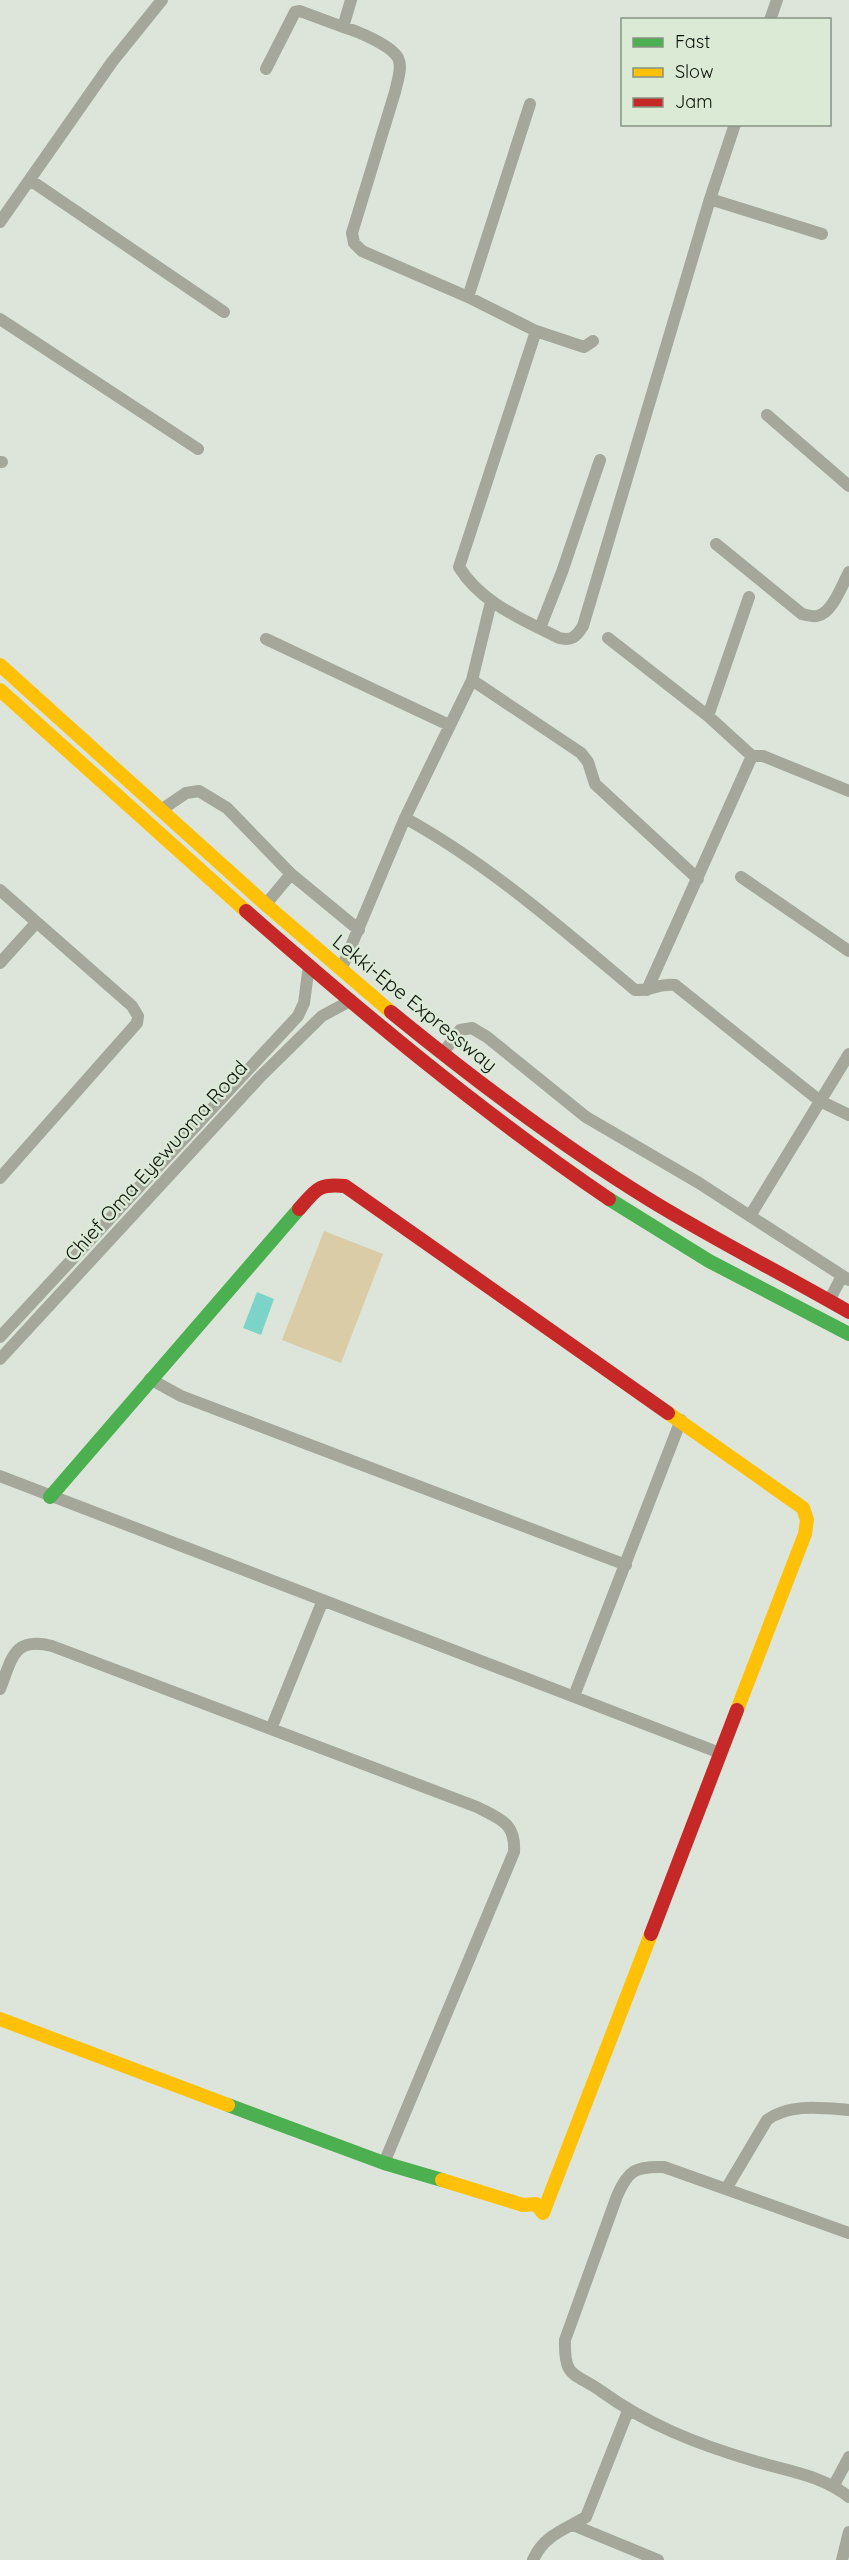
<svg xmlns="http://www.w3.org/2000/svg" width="849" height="2560" font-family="Quicksand,sans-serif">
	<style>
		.green { fill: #d9cca7 }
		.water { fill: #7cd4c9 }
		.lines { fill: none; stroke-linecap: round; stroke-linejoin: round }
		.street { stroke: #a4a79a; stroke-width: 12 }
		.fast { stroke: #4caf50; stroke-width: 14 }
		.slow { stroke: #ffc107; stroke-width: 14 }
		.jam { stroke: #c62828; stroke-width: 14 }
		.labels { text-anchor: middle; stroke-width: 5; stroke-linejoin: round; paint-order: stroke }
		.street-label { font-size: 20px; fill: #0c110a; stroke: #dbead5 }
	</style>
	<rect width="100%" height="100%" fill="#dde5da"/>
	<!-- green -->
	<path class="green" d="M324,1231L383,1254L341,1363L282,1340Z"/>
	<!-- water -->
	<path class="water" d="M257,1292L274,1299L261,1335L243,1328Z"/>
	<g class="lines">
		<!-- street -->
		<path class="street" d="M351,0L343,27C357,31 391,45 398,58C403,67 397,82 395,92L352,233L354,243L362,251L468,297L536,331
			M770,20L777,0
			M266,69L295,12L300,11L343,27
			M30,180L224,312
			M710,199L822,234
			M0,222L112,62L162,0
			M468,297L530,104
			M0,319L198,449
			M593,341L584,347L536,331L459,567C481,603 522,619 559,638C572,641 576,637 583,626L710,199L735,124
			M767,415L849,486
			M0,462H2
			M716,544L802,614C806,615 813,617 817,616C832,614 842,585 849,572
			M749,597L708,716L752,756H763L849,791
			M540,628L562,572L600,460
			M608,638L708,716
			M266,639L449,725
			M472,680L581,753L588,762L595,784L698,879
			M161,810L186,793L199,791L227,808L291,874L359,930
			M405,818C490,865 561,928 635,990C650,991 660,983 675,985L820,1101L849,1115
			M741,877L849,951
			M0,890L132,1006L138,1016L137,1023L0,1178
			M266,904L291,874
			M0,963L36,923
			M341,970L405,818L472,680L491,602
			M647,990L752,756
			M443,1053L460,1030L472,1028L487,1037L586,1117L699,1183L849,1280
			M750,1216L849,1054
			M829,1301L842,1276
			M0,1337L298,1016L304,1003L309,965
			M0,1359L261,1076L322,1016L350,1001
			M150,1379L181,1396L626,1565
			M0,1476L720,1753
			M0,1689C12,1659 13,1636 52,1646L477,1807C500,1819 516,1823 514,1852L384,2163
			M574,1696L681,1420
			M271,1729L323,1600
			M726,2189L767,2120C789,2103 823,2108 849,2110
			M849,2233L664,2167C636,2166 628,2170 617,2196L565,2340C564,2379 574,2372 601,2391C646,2424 697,2444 751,2460C785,2471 820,2474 849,2497
			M834,2485L849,2457
			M573,2525L658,2560
			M533,2560C544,2535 564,2530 586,2517L628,2411
			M842,2560L849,2532"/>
		<!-- fast -->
		<path class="fast" d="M609,1199L709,1261L849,1334
			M50,1497L299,1209
			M228,2105L384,2163L442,2180"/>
		<!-- slow -->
		<path class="slow" d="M0,665L264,903L391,1012
			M0,690L246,911
			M668,1413L803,1508L807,1520L805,1534L737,1710
			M0,2019L228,2105
			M442,2180L523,2205L536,2204L543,2213L651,1934"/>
		<!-- jam -->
		<path class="jam" d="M246,911C362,1013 481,1112 609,1199
			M391,1012C473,1079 559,1144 650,1200C715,1240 783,1274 849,1312
			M299,1209C316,1190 318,1183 345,1186L668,1413
			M651,1934L737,1710"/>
	</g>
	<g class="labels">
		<!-- street labels -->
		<g class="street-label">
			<text transform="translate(415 1003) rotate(39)" y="7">Lekki-Epe Expressway</text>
			<text transform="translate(156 1161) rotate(-48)" y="7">Chief Oma Eyewuoma Road</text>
		</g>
	</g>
	<!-- legend -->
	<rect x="621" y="18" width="210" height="108" fill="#dbead5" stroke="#889384" stroke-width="1.5"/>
	<rect x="633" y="38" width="30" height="9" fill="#4caf50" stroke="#889384" stroke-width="1.5"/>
	<text x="675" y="48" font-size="18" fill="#0c110a">Fast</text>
	<rect x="633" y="68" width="30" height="9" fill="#ffc107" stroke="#889384" stroke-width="1.5"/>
	<text x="675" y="78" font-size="18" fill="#0c110a">Slow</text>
	<rect x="633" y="98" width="30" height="9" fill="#c62828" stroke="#889384" stroke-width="1.5"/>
	<text x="675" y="108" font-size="18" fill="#0c110a">Jam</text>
</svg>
